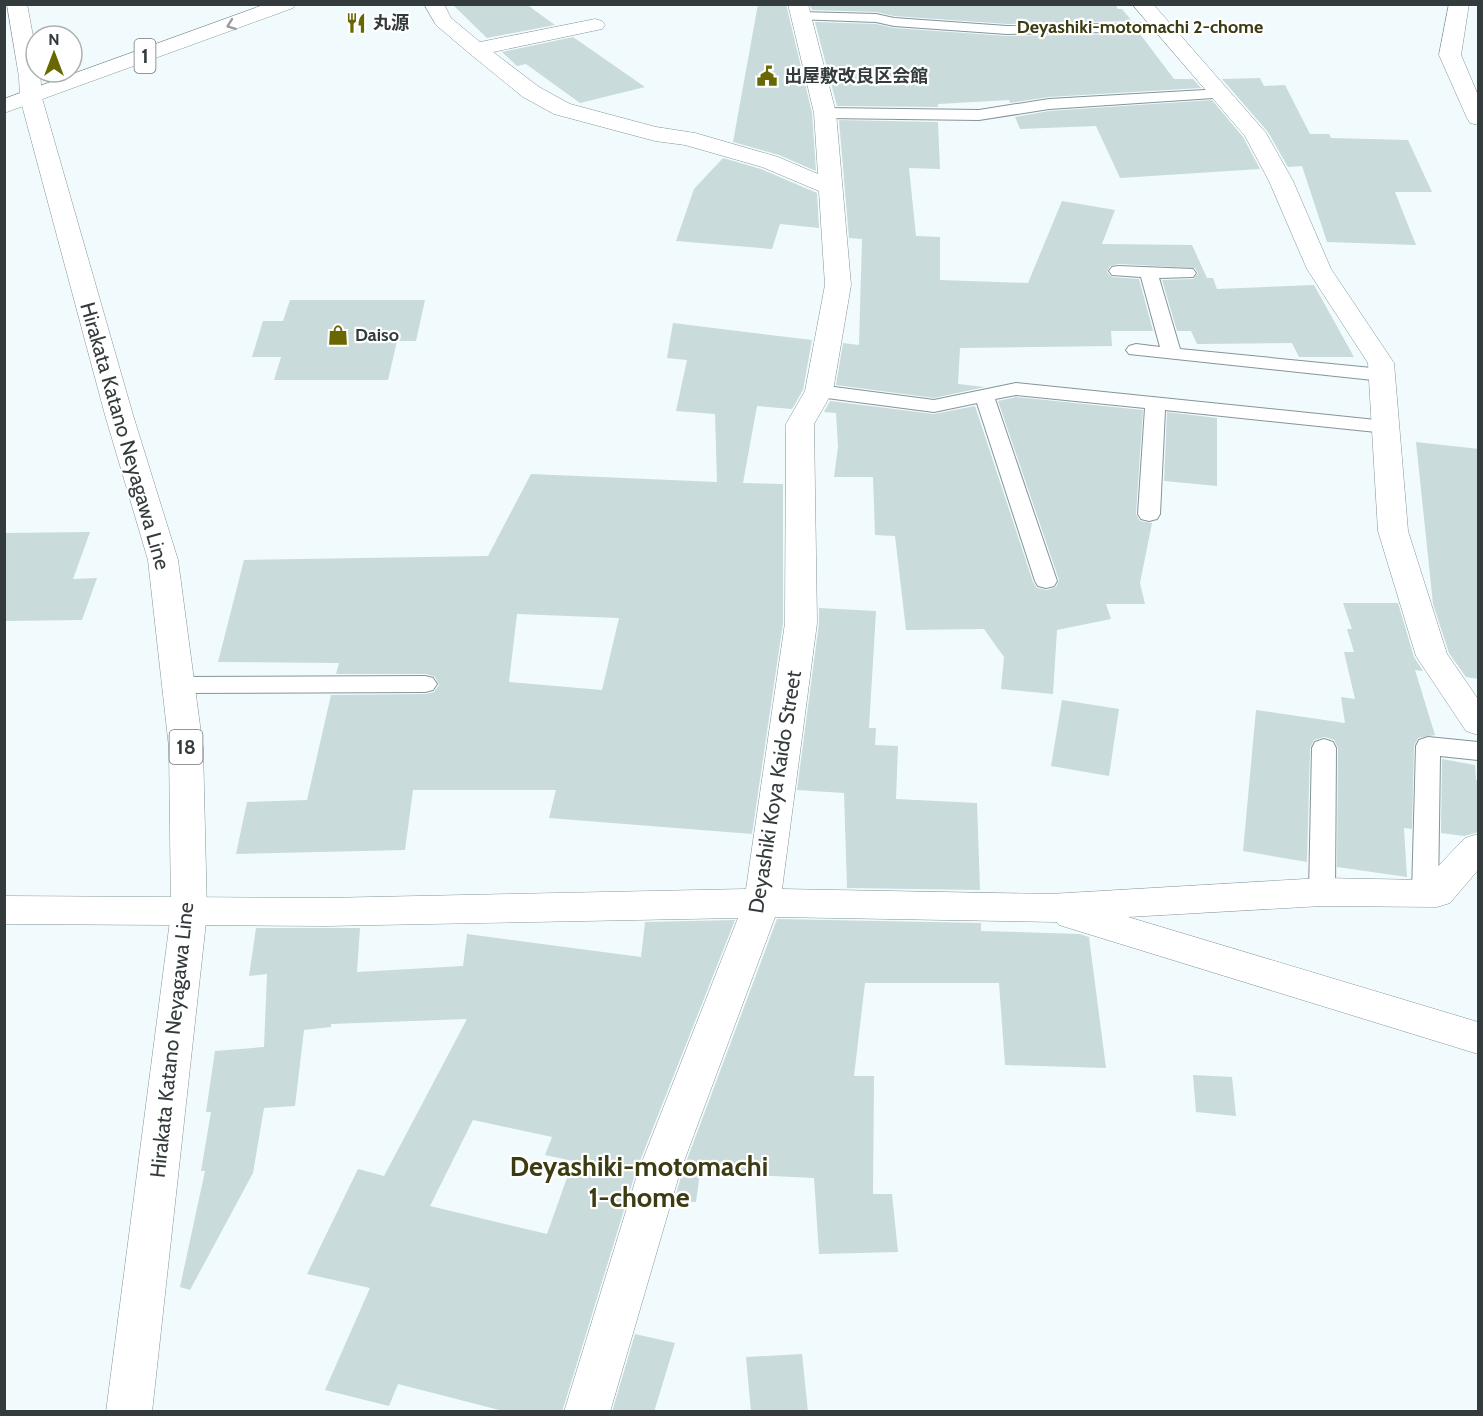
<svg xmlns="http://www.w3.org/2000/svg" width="1483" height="1416" font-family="Cabin,'Noto Sans JP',sans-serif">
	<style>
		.building { fill: #c9dbdb; fill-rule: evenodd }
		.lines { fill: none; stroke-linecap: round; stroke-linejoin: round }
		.lane-casing { stroke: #85949a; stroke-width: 2 }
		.street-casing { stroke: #85949a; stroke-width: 1 }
		.primary-casing { stroke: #85949a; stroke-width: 1 }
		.highway-casing { stroke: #85949a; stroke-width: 1 }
		.lane { fill: #fff; fill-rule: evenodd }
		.street { fill: #fff; fill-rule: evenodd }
		.primary { fill: #fff; fill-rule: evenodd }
		.highway { fill: #fff; fill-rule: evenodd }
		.oneway { stroke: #9a9d9e }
		.labels { text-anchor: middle; stroke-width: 4.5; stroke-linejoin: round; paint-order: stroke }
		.far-poi-label { font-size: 18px; font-weight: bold; fill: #343b3d; stroke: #fff; text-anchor: start }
		.far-neighbourhood-label { font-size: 18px; font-weight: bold; fill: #3c3c13; stroke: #fff }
		.shield { fill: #fff; stroke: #717677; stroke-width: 1.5 }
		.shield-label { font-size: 20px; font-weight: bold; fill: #343b3d }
		.street-label { font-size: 21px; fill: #343b3d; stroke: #fff }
		.near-neighbourhood-label { font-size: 27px; font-weight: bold; fill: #3c3c13; stroke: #fff }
	</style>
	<rect width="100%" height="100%" fill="#f1fbfe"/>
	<!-- building -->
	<path class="building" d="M452,4H526L555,25L487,38Z
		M758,4H786L812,113L816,171L779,155L733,142Z
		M810,4H1115L1118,9H1122L1132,21L1007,24L894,16L876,12L812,10Z
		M815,22L876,24L894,28L1007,36L1140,34L1174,79H1193L1201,88L1049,97L1010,103L1009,100L938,104V107L837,106Z
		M573,37L645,87L580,103L526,64L517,66L502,52Z
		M1260,78L1264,86L1285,85L1310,134H1329L1331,138L1408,140L1432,192H1395L1416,245L1327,242L1302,166L1288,167L1268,132L1222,79Z
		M1212,100L1243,137L1260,169L1120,178L1096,126L1020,129L1015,117L1049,111Z
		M839,120L938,122L940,169L909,168L916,236L940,237V280L1028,283L1062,201L1115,210L1102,244L1192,245L1207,278H1213L1217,289L1314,285L1354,357H1299L1292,343L1197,344L1191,331H1177L1162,280L1193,279L1198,273L1195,268L1118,264L1110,266L1107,272L1112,277L1139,279L1153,331H1111L1112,346L960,348L958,384L985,387L934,398L836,385L843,343L859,345L862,239L849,238Z
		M723,158L761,169L817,193L819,228L780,224L772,249L676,241L694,189Z
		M290,300H425L416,341H397L388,380H274L281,357H252L263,321H283Z
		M673,323L812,340L803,390L792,409L757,406L743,483L783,484V623L752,834L549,818L556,790H413L405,850L236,854L247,802L307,800L331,695L425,694L434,692L439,685L435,677L426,674H336L339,663L218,662L244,560L488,556L531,474L717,482L715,414L676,411L687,360L667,358ZM517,614L619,618L602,690L509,682Z
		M1016,397L1143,410L1136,514L1140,521L1152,523L1140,583L1145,604H1106L1111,619L1057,630L1053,694L1001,689L1004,657L984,629L906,630L895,536L875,535L873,477H834L838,447L836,413L824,412L830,401L934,414L975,406L1033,582L1037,588L1047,590L1056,587L1059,580L998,401Z
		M1167,412L1217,418V486L1164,481Z
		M1416,442L1479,449V679L1466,677L1449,653L1433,604Z
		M90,532L73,579L97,578L82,620L4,621V533Z
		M1343,603H1398L1414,657L1423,671L1415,670L1435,735L1418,738L1414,746L1412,829L1404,828L1407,877L1337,867L1338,748L1334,740L1325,737L1314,740L1310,748L1307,862L1243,851L1256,710L1345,723L1341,697L1355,699L1344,652H1354L1347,629H1352Z
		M819,608L876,611L869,728H876L875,745L898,746L896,799L977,803L980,890L847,888L844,793L797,790L819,623Z
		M1062,700L1119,709L1109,776L1051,766Z
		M1442,759L1475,765L1476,780L1479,781V832L1464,836L1441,833Z
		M777,919L981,923V931L1080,934L1089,937L1106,1068L1005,1065L999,983H865L854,1076H874L873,1194H892L898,1252L819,1254L814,1178L731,1174V1167L728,1173L700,1172L696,1202L674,1201L682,1173Z
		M735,920L636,1171L562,1412H507L398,1384L389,1406L325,1390L370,1288L307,1274L358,1169L384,1176L467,1019L331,1024V1027L304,1030L295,1106L264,1108L253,1173L190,1290L180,1287L205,1171H201L211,1112H206L215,1051L264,1047L267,974L249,976L256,928H360L357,972L463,966L467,934L641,957L645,922ZM473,1120L552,1137L545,1155L573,1161L547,1234L430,1206Z
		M1193,1075L1232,1077L1236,1116L1196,1112Z
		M635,1334L675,1343L654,1412H612Z
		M802,1354L808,1412H751L746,1357Z"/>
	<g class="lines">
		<!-- lane casing -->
		<g class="lane-casing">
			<path id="lane" d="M801,12L876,14L894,18L1007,26L1162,23L1169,27L1162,31L1007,34L894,26L876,22L796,19L794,16L796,13Z
				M1222,89L1228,91L1230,94L1228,97L1049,109L979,120L825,118L817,113L825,108L979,110L1049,99Z
				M1118,266L1193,269L1196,273L1193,277L1159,278L1180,349L1382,369L1389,371L1392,375L1389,379L1382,381L1129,354L1126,350L1129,346L1136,344L1160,347L1141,277L1112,275L1109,271L1112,267Z
				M1016,383L1386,421L1393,423L1396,427L1393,431L1386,433L1165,410L1160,514L1157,519L1149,521L1141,519L1138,514L1145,408L1016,395L995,399L1057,581L1054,586L1046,588L1038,586L1035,581L977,403L934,412L819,397L812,395L809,391L812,387L819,385L934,400Z
				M425,676L433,678L437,684L433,690L425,692L178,693L170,691L166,685L170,679L178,677Z
				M1428,737L1478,742V760L1440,756L1438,894L1434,901L1425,904L1416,901L1412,894L1416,746L1419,740Z
				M1324,739L1333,742L1336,748L1335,892L1331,899L1322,902L1313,899L1309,892L1312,748L1315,742Z"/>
		</g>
		<!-- street casing -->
		<g class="street-casing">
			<path id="street" d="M424,4H444L451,18L480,42L595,19L602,21L605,25L602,29L493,52L539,87L570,104L656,127L695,133L778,157L818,174L814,113L788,4H808L836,113L851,285L833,391L814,424L817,623L782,889L1050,894L1322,878L1425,880L1465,838L1478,834V870L1450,903L1437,907L1322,906L1128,917L1478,1022V1054L1072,929L1059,925L1057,922L775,917L680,1172L610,1412H564L638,1172L738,918L325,926L4,924V896L325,898L746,889L785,623L786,424L805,391L825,285L819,191L762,167L685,145L655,141L554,114L523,97L469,53L436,25Z
				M1132,4H1153L1266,133L1293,181L1331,269L1394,363L1408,531L1447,654L1478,699V735L1466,731L1416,656L1378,531L1368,363L1307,269L1269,181L1245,136Z
				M1449,4H1469L1461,55L1478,95V125L1470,123L1467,118L1439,55Z"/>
		</g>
		<!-- primary casing -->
		<g class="primary-casing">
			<path id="primary" d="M7,4H27L36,52V72H40L42,98L133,415L178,560L203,748L207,913L152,1412H106L171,913L169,748L148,560L105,415L20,98L19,77Z"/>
		</g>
		<!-- highway casing -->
		<g class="highway-casing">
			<path id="highway" d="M266,4H296L293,8L4,113V99Z"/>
		</g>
		<!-- lane -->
		<use href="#lane" class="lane"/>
		<!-- street -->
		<use href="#street" class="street"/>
		<!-- primary -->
		<use href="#primary" class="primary"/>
		<!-- highway -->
		<use href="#highway" class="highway"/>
	</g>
	<!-- one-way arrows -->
	<defs><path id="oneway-chevron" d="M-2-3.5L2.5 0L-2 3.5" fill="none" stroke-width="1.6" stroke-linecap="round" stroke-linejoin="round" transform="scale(1.5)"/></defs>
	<use class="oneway" href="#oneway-chevron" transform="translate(231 25) rotate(160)"/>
	<!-- icons -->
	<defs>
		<g id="restaurant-bare" transform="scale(1.62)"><path d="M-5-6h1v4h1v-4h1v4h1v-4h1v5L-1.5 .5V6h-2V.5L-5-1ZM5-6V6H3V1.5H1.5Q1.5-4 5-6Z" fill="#696701" stroke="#fff" stroke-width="2.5" paint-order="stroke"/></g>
		<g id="civic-bare" transform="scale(1.62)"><path d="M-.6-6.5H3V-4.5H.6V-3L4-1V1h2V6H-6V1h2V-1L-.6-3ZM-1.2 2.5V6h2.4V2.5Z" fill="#696701" stroke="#fff" stroke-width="2.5" paint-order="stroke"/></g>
		<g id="shop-bare" transform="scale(1.62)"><path d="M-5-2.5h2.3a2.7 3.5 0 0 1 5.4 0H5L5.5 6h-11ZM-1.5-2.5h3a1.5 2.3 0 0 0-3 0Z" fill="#696701" stroke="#fff" stroke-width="2.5" paint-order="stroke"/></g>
	</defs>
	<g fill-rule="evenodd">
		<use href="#restaurant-bare" x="356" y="23"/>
		<use href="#civic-bare" x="767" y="76"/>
		<use href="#shop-bare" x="338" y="335"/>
	</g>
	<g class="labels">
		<!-- far-poi labels -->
		<g class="far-poi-label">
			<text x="373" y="29">丸源</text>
			<text x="784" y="82">出屋敷改良区会館</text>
			<text x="355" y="341">Daiso</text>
		</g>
		<!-- far-neighbourhood labels -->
		<g class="far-neighbourhood-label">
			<text x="1140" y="33">Deyashiki-motomachi 2-chome</text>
		</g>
		<!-- shield labels -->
		<g class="shield">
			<rect x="134.5" y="39" width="21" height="34" rx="4.5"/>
			<rect x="169.5" y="730" width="33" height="34" rx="4.5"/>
		</g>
		<g class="shield-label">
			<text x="145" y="63">1</text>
			<text x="186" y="754">18</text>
		</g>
		<!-- street labels -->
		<g class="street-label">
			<text transform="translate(125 436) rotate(74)" y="7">Hirakata Katano Neyagawa Line</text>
			<text transform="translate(775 792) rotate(-81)" y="7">Deyashiki Koya Kaido Street</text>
			<text transform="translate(172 1040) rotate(-84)" y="7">Hirakata Katano Neyagawa Line</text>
		</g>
		<!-- near-neighbourhood labels -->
		<g class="near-neighbourhood-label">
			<text x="639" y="1176">Deyashiki-motomachi<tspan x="639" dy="31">1-chome</tspan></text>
		</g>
	</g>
	<!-- border -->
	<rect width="1483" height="1416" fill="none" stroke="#343b3d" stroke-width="12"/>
	<!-- north arrow -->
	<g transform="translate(54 54)"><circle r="28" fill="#ffffff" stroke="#aeb1b1" stroke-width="1.5"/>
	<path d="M0-4.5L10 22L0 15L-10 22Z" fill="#696701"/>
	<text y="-9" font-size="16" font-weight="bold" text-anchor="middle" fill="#343b3d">N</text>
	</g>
</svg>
